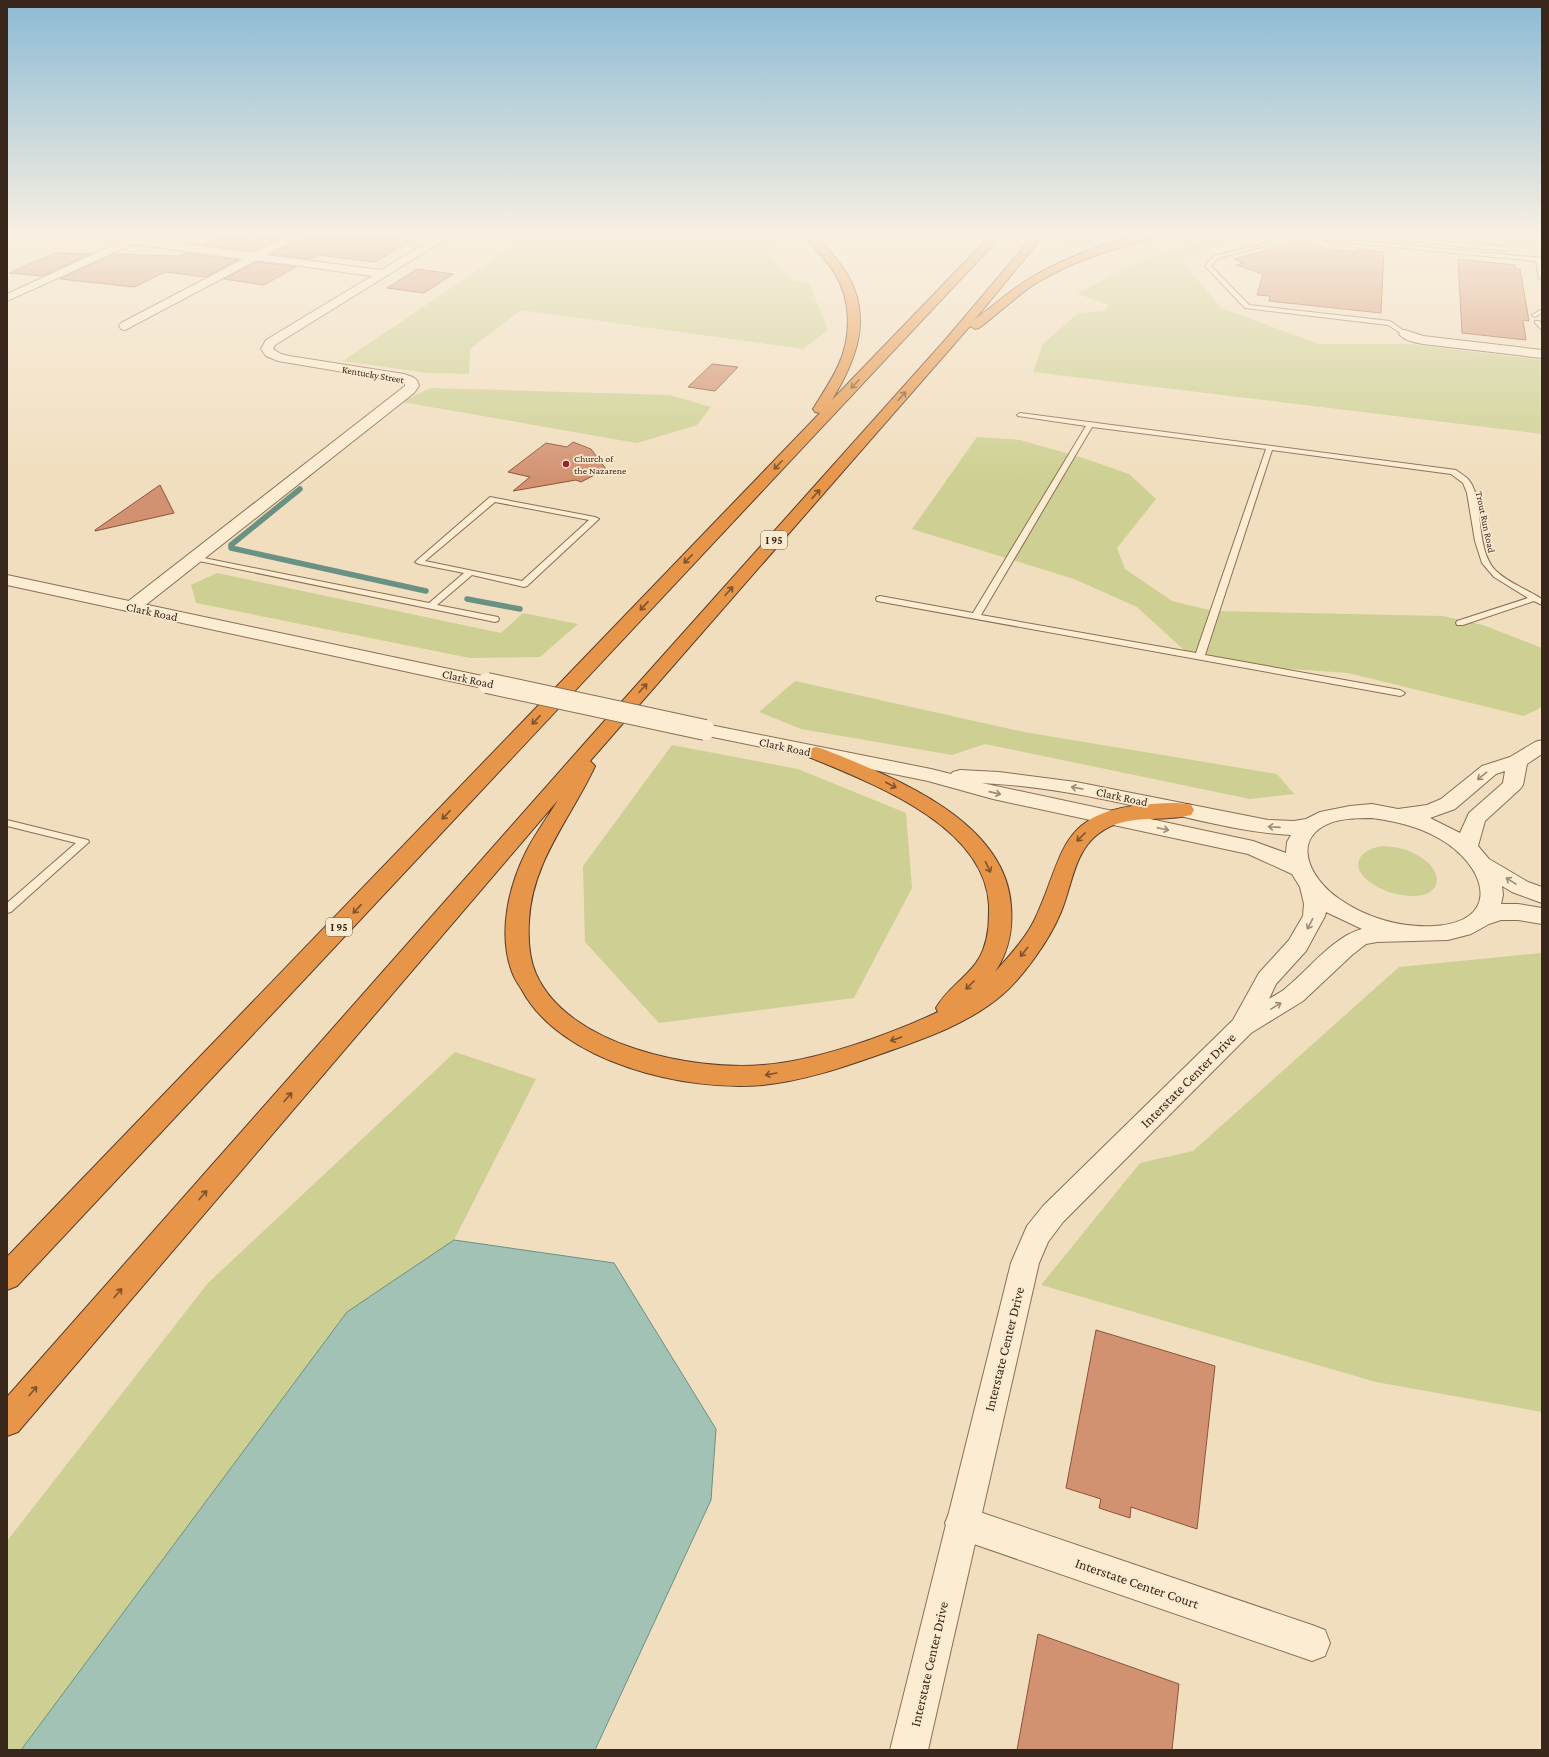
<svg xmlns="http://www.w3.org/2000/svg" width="1549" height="1757" font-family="'Crimson Pro',serif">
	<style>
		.green { fill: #cdd092 }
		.water { fill: #a2c2b6; stroke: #699184 }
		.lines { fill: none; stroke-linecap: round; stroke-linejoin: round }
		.stream { stroke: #699184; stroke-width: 5.5 }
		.building { fill: #d29271; stroke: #8c543a }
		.service-casing { stroke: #8b6e56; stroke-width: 2 }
		.minor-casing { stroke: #8b6e56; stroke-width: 2 }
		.tertiary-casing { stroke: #8b6e56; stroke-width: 2 }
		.motorway-casing { stroke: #583c2b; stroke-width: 2 }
		.service { fill: #fbecd2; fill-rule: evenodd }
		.minor { fill: #fbecd2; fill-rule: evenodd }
		.tertiary { fill: #fbecd2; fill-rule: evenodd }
		.motorway { fill: #e79548; fill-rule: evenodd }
		.tertiary-bridge-casing { stroke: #8b6e56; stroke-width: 22; stroke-linecap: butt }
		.tertiary-bridge { stroke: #fbecd2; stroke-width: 20 }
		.oneway { stroke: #7f532d }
		.oneway2 { stroke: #9a8a76 }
		.poi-dot { fill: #9e212c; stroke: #f8e9cf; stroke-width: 1.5 }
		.labels { text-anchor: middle; stroke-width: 3.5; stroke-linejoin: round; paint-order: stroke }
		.far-street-label { font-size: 10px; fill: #39271b; stroke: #f8e9cf }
		.far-poi-label { font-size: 10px; fill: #39271b; stroke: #f8e9cf; text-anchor: start }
		.shield { fill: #f8e9cf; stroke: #726151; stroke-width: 1 }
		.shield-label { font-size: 11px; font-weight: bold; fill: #39271b }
		.street-label { font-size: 12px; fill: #39271b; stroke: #f8e9cf }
		.near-street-label { font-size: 14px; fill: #39271b; stroke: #f8e9cf }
	</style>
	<rect width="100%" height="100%" fill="#f1debe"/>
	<!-- green -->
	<path class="green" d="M531,234H782L768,252L793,281L809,283L828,330L803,349L521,310L470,349L469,374L427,373L343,361Z
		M1074,234H1126L1084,247L1063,250Z
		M1238,234H1275L1232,241L1181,259L1221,308L1319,344H1409L1542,360V434L1033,372L1043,344L1078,313L1105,311L1109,305L1077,294L1135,262L1216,237Z
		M1398,234H1542V250Z
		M430,388L670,395L711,407L697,425L637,443L402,402Z
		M977,437L1020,440L1083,458L1129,474L1156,499L1117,548L1125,569L1172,601L1214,611L1443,616L1483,625L1542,648V707L1524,716L1348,673L1236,665L1185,651L1137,607L1074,579L912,529Z
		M217,573L501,633L523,613L578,624L540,657L470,658L196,603L191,585Z
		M795,681L1024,732L1277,774L1294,794L1250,799L985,744L952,755L801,729L759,712Z
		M672,745L798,769L906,813L912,888L854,998L659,1023L585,942L583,866Z
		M1382,846C1396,847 1410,849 1422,858C1446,874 1440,898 1410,896C1399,895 1388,893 1378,887C1352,874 1350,852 1382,846Z
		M1542,953V1412L1376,1382L1041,1285L1140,1163L1193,1151L1399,967Z
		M455,1052L536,1079L454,1240L347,1313L21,1750H7V1541L208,1283Z"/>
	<!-- water -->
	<path class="water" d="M454,1240L614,1263L716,1429L711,1500L595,1750H21L347,1312Z"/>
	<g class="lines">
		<!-- stream -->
		<path class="stream" d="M300,489L231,545V548L426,591
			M467,599L520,609"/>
	</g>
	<!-- building -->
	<path class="building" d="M222,234H288L253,251L201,245Z
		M304,234H373L414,239L375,262L318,255L310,259L271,254L303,237Z
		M1303,241L1327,249L1357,252V249L1384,252L1381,313L1269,301L1270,296L1257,295L1263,274L1236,265L1244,263L1234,259Z
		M55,253L90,254L42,276L9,273Z
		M185,253L238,260L205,277L165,272L134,287L60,279L114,254L179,256Z
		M1458,259L1515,265L1516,269H1520L1529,321L1523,320L1526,340L1462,333Z
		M257,262L296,267L264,285L224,279Z
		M417,269L453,274L424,293L387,288Z
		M712,364L738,367L715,391L688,387Z
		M573,442L591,449L606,469L581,482L576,480L513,491L530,477L508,472L546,443L567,447Z
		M160,485L174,513L95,531V530Z
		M1096,1330L1215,1366L1197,1529L1131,1507L1130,1518L1099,1508L1101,1499L1066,1488Z
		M1038,1634L1179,1684L1172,1750H1017Z"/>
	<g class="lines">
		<!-- service casing -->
		<g class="service-casing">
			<path id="service" d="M1305,234H1313L1308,236L1542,258V280L1539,278L1536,261L1300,238L1218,258L1211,266L1249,305L1390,321L1407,333V335L1405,336L1388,325L1245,308L1205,266L1214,256Z
				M1356,234H1371L1505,247L1508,249L1505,251L1359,236Z
				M1542,309V313L1535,317L1532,315Z
				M1535,321H1539L1542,324V330L1535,323Z
				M1020,413L1456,470C1460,473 1465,476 1468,479C1485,498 1474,547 1495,570C1508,583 1527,589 1542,599V605L1534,601L1463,625H1457L1456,623L1457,621L1528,598L1494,577L1482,563L1475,541L1467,493L1463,483L1451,474L1272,450L1205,655L1400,690L1405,693L1403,695L1400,696L877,601L876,599L877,597L880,596L973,613L1086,426L1018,416L1017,415ZM1092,427L1266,449L1196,653L981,615Z
				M490,497L595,517L599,519L527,586L524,587L472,575L437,605L498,617L499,619L498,621L495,622L194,560L190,558L194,556L429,603L464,573L419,564L415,562ZM495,502L589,520L522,581L425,561Z
				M7,820L88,840L89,842L11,912L7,913V903L76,843L7,826Z"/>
		</g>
		<!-- minor casing -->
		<g class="minor-casing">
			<path id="minor" d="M78,234H104L133,237L253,253L291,234H303L302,236L266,255L381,270L442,234H454L275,345L273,349L281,354L289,356L404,374C412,377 417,377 419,386L414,393L138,611L132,612L126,611L123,607L126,603L405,386V383L397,381L278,361L266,356L261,349L266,340L372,276L257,260L125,330L121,329L119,326L121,323L243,259L133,244L7,301V294L120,242L83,237Z
				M1405,330L1423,336L1542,350V358L1423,344C1414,342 1405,341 1399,334L1401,331Z
				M962,1506L1312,1625L1325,1630L1330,1643L1325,1656L1312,1661L962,1540L950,1535L945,1523L950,1511Z"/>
		</g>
		<!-- tertiary casing -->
		<g class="tertiary-casing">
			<path id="tertiary" d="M7,575L487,677L494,679L496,683L494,687L487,689L7,585Z
				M705,724L931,769L951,774L953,772L960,770L999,772L1076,782L1268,820L1294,821L1306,819L1320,812L1350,806L1372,804L1398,809L1427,805L1441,799L1482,766L1510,757L1535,742L1542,740V754L1527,764L1523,785L1520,789L1485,821L1478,846L1489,859L1528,882L1542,887V903L1512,892L1502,886L1503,895L1501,904H1518L1542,908V924L1518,920H1501L1489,924L1471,934L1448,940L1377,942L1366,944L1352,955L1303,1001L1251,1033L1063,1222L1048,1242L1039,1263L928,1750H890L1011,1263L1027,1226L1043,1206L1233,1020L1259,973L1289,940L1303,916L1304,904L1300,887L1292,874L1248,854L993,799L928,781L698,734L695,730L698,726ZM1505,771L1503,783L1469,813L1460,833L1430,818L1455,809L1496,774ZM982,783C1046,786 1109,800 1171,814C1211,823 1250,833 1291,835L1287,842L1286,853L1253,841ZM1372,818C1400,822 1425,828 1448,844C1490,874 1497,922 1435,926C1401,928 1366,918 1338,898C1316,883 1291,847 1322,827C1337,818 1355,818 1372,818ZM1326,912L1362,929C1334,936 1308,970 1287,987C1282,992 1275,995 1269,999L1276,984L1306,951L1325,916Z"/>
		</g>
		<!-- motorway casing -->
		<g class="motorway-casing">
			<path id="motorway" d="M803,234H813C826,247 839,260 848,276C873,319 855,362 832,400L992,234H1003L17,1286L7,1290V1257L820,413L815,412L813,409C822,394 832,380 839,364C852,335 851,298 834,272C825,258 812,247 803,234Z
				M1035,234H1045L975,319C994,306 1010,290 1029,279C1057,261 1131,230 1163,234L1162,236C1119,247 1076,259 1038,282C1017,295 999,313 979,328L975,329L970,326L590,761L595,766C571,818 532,861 529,921C528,938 529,958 536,974C568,1046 692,1071 763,1065C816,1061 889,1035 938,1012L936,1008C948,986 974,974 983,950C989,935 989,921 989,905C985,825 871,783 809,757L806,753L809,749L816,747L823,749C891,776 1006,820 1011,906C1013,930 1009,951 995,972C1009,956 1026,938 1035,919C1064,858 1057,814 1140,805C1156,804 1175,801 1191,805L1194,810L1191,815C1160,823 1126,812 1098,834C1074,852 1072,886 1061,912C1050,939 1024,976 1002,995C967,1025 920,1040 878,1055C841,1068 802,1081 763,1085C687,1092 561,1063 522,990C518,984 514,978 512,972C498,934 508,888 526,852C535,834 547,818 558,800L18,1432L7,1436V1397L592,735L946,339Z"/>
		</g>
		<!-- service -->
		<use href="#service" class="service"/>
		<!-- minor -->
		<use href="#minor" class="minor"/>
		<!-- tertiary -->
		<use href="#tertiary" class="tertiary"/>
		<!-- motorway -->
		<use href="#motorway" class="motorway"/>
		<!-- tertiary-bridge casing -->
		<g class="tertiary-bridge-casing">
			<path id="tertiary-bridge" d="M487,683L705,730"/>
		</g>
		<!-- tertiary-bridge -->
		<use href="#tertiary-bridge" class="tertiary-bridge"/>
	</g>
	<!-- one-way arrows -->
	<defs><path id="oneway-shaft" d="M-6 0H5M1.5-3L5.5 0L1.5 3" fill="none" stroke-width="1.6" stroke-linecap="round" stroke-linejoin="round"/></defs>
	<g class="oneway">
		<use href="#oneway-shaft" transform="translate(855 384) rotate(134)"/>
		<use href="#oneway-shaft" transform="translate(902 396) rotate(-48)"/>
		<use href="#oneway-shaft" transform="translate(778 465) rotate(134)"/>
		<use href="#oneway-shaft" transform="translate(816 494) rotate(-48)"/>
		<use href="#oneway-shaft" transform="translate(688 559) rotate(134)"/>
		<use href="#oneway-shaft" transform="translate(729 591) rotate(-48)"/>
		<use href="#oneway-shaft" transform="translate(644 606) rotate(133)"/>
		<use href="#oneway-shaft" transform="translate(643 688) rotate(-48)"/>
		<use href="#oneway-shaft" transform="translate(536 720) rotate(133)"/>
		<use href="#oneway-shaft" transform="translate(891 785) rotate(28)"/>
		<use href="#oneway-shaft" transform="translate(446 815) rotate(133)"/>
		<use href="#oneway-shaft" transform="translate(1081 837) rotate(135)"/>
		<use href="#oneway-shaft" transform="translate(988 867) rotate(64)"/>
		<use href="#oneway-shaft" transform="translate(357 909) rotate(133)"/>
		<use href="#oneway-shaft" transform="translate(1024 952) rotate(129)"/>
		<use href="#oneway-shaft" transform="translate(970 985) rotate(135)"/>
		<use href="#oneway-shaft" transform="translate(896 1039) rotate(161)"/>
		<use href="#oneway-shaft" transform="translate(771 1074) rotate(170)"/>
		<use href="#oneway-shaft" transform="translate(288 1097) rotate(-49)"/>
		<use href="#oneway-shaft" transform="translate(203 1195) rotate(-49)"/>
		<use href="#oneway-shaft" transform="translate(118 1293) rotate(-49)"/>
		<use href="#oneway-shaft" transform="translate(33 1391) rotate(-49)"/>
	</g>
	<g class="oneway2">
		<use href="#oneway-shaft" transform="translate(1482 776) rotate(141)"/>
		<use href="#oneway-shaft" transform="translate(1077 788) rotate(-170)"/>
		<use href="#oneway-shaft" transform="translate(995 793) rotate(13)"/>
		<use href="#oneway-shaft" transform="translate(1274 827) rotate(-176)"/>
		<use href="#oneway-shaft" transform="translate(1163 829) rotate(12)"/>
		<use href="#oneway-shaft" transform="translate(1511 881) rotate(-148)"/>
		<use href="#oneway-shaft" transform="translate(1310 924) rotate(117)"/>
		<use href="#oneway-shaft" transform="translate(1276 1006) rotate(-31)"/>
	</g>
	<!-- sky -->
	<linearGradient id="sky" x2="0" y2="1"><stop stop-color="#8cbad4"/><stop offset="0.49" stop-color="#f9f0e2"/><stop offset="1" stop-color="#f9f0e2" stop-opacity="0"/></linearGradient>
	<rect width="1549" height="480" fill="url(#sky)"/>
	<!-- markers -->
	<circle class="poi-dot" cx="566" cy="464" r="4"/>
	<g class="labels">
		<!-- far-street labels -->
		<g class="far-street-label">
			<text transform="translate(373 374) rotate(10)" y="4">Kentucky Street</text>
			<text transform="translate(1486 522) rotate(78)" y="4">Trout Run Road</text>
		</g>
		<!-- far-poi labels -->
		<g class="far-poi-label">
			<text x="574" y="462">Church of<tspan x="574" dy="12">the Nazarene</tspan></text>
		</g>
		<!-- shield labels -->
		<g class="shield">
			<rect x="761" y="531" width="26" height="18" rx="3"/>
			<rect x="326" y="918" width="26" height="18" rx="3"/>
		</g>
		<g class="shield-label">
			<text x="774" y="544">I 95</text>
			<text x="339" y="931">I 95</text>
		</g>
		<!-- street labels -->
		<g class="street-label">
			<text transform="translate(152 612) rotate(12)" y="4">Clark Road</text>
			<text transform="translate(468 679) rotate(12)" y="4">Clark Road</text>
			<text transform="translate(785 747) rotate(12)" y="4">Clark Road</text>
			<text transform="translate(1122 797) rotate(12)" y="4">Clark Road</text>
		</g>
		<!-- near-street labels -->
		<g class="near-street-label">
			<text transform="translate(1188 1080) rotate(-45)" y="5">Interstate Center Drive</text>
			<text transform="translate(1004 1349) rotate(-76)" y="5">Interstate Center Drive</text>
			<text transform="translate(1137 1583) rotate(19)" y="5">Interstate Center Court</text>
			<text transform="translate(929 1664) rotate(-77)" y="5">Interstate Center Drive</text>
		</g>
	</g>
	<!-- border -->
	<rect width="1549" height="1757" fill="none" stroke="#39271b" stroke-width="16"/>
</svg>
